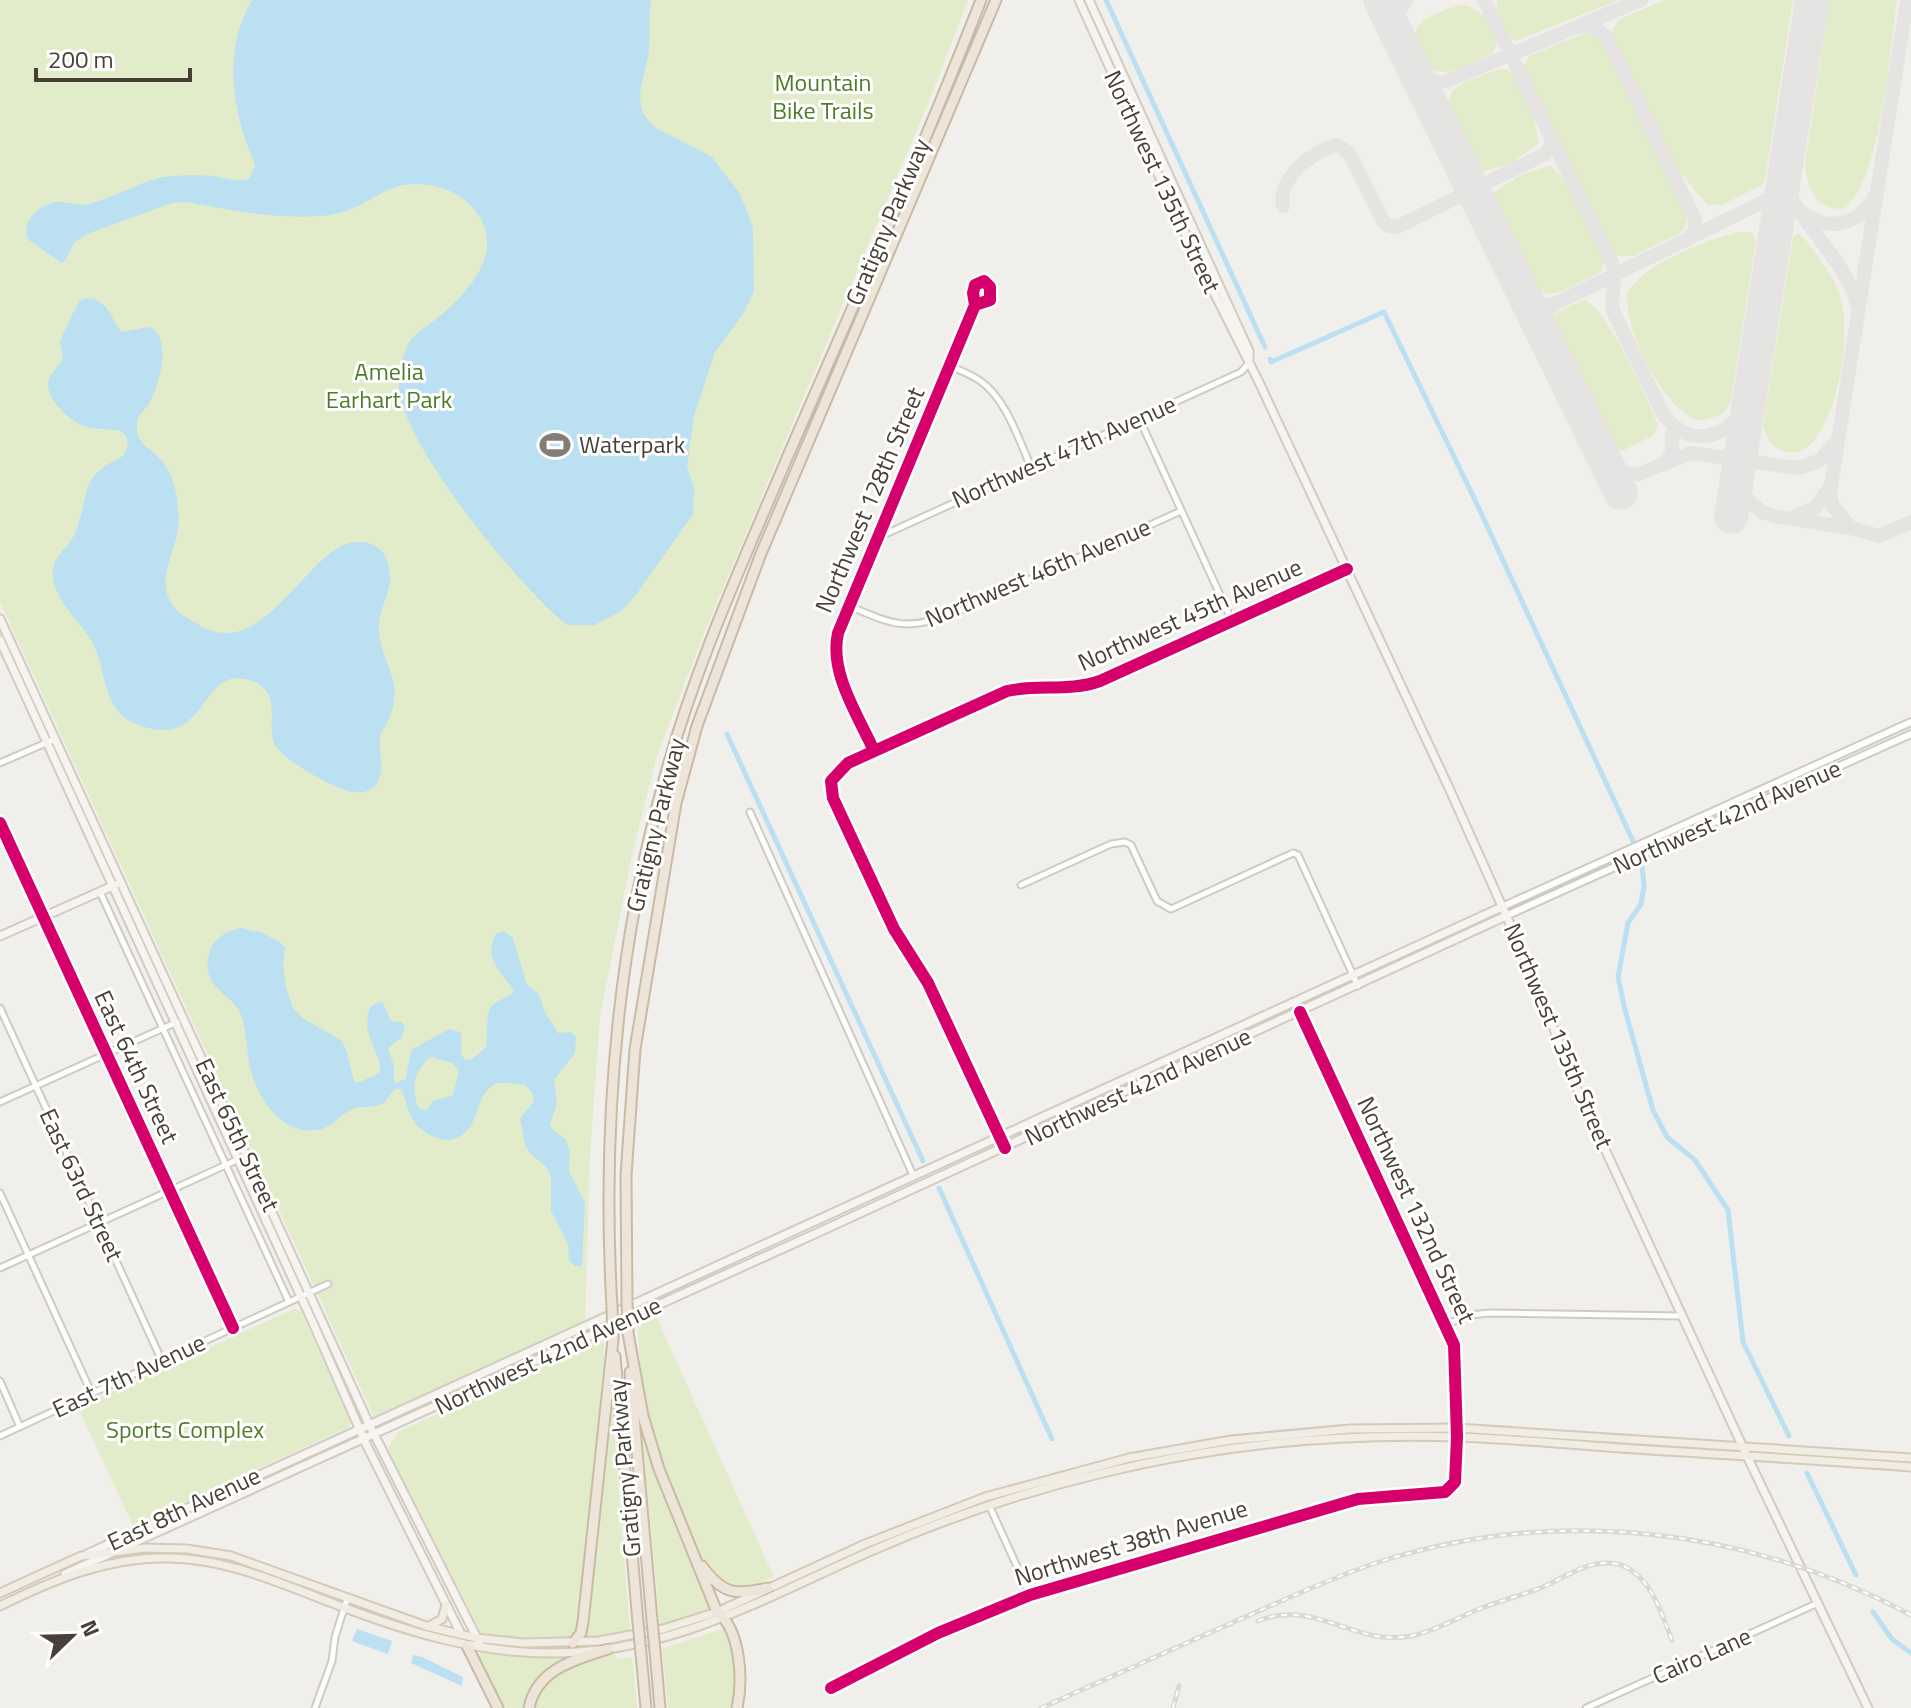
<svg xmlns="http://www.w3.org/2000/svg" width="1911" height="1708" font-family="'Titillium Web',sans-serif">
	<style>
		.green { fill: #e2ecca }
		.water { fill: #bae0f1; fill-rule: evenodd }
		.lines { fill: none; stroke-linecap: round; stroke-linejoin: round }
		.canal { stroke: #bae0f1; stroke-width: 5 }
		.taxiway { stroke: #e5e4e2; stroke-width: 14 }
		.runway { stroke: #e5e4e2; stroke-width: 34 }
		.minor-casing { stroke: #cecbc7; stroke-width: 9 }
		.tertiary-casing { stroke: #cecbc7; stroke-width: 10 }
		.secondary-casing { stroke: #d1ccc2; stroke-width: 11 }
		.primary-casing { stroke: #d4cab8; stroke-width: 11 }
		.motorway-casing { stroke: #cabaa5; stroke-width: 13 }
		.minor { stroke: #fdfdfc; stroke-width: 5 }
		.tertiary { stroke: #fdfdfc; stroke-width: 6 }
		.secondary { stroke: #f7f4ef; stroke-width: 7 }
		.primary { stroke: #f1ece4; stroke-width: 7 }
		.motorway { stroke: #ede5d9; stroke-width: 9 }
		.rail-casing { stroke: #d9d9d8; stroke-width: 5 }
		.rail { stroke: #fff; stroke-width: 2; stroke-dasharray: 6; stroke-linecap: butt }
		.motorway-bridge-casing { stroke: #cabaa5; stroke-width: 13; stroke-linecap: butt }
		.motorway-bridge { stroke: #ede5d9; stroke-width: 9 }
		.cycleway-casing { stroke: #fff; stroke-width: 17 }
		.cycleway { stroke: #d6006c; stroke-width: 12 }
		.labels { text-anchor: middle; stroke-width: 6; stroke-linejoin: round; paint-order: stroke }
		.park-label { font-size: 24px; fill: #4f7d27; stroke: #fff }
		.street-label { font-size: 24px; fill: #484036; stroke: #fff }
		.poi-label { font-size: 24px; fill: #484036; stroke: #fff; text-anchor: start }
	</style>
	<rect width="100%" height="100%" fill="#f1efeb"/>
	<!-- green -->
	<path class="green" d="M0,0H968L934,89L704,633L656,759L632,855L600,1016L590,1156L585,1321L374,1417L0,602Z
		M1497,0H1619L1516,41C1502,36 1495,14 1497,0Z
		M1664,0H1793L1765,180L1762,185L1722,205L1707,204L1677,169L1614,40L1612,32L1618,20Z
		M1829,0H1897C1891,43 1880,189 1843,209C1816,210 1807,188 1805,164Z
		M1459,5C1481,3 1506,36 1492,53C1478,60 1459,71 1444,72C1422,73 1406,42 1419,25C1427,15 1447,10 1459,5Z
		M1583,34H1594L1600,37L1687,215V223L1682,232L1633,256H1618L1611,250L1523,67L1529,56Z
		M1499,69H1507C1526,85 1535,120 1539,143L1511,163L1478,173C1467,158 1438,107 1453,91C1463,80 1486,75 1499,69Z
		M1551,166L1564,180L1605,261L1601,272L1561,292L1547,294L1531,284L1489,198C1508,180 1526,171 1551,166Z
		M1740,232H1751L1756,241L1731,402L1721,415L1700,421C1664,412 1624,329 1627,294C1643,263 1708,239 1740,232Z
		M1798,233C1806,239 1812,248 1818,257C1828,271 1837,283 1841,300C1851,340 1839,411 1812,443C1794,463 1766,449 1763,425L1793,237Z
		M1584,300C1606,305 1648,400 1658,424L1654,435L1622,451L1611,447L1552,326L1551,322L1556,313Z
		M294,1309L301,1311L351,1422L349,1427L133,1526L78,1407Z
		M655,1314L774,1577C760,1583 742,1593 727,1585C689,1565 651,1438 644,1395C640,1371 639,1346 637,1321Z
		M604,1341V1387L578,1633L571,1640L511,1639L482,1635L387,1449L398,1432L585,1347Z
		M611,1389L630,1633L583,1639L586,1623Z
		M641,1421L711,1603L710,1611L660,1627Z
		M724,1628L735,1663L732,1708H668L662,1649Z
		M481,1651L510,1654L578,1655L561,1663L525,1708H502L478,1656Z
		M615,1654L617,1659L632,1657L637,1708H532L545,1681L571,1664L574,1666Z"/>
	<!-- water -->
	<path class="water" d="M252,0H651C649,17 650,34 649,51C646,79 627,104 656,128L711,156L740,194L753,227L754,292L743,314L715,352L694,416L687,466L694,488L693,514L636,595L621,611L595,625H567C522,590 399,442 399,385C399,368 403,347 416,334C421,329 429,325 435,320C464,297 502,258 481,219C471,202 457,192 438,187C386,174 374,208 330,215C282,221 232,210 185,202L172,203L87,234L74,243L65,261L61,263L28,239C20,221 41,203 58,202C68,201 78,207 88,204C115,198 137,182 164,177C180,175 197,175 213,176C226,178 236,182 249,179L255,166C252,155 247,146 244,136C230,90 227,43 252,0Z
		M93,298L106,307L121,332L150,327C172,339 160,381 151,400C147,409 137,414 137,425C135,443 150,447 160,459C170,469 175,485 177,499C178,508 179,519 178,528C175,554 155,580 173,606C179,614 188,618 196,623C272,673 315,517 373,545C385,550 389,562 390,575C391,593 380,607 379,624C378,646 388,661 393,680C397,694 393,711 387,723C384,729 382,730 380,736C378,751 385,764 379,779C374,793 360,794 348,791C332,787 283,760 275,745C265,727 284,693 252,681C197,661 212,754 136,724C104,711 107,678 96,650C87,628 65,612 56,589C44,558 68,552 76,531C82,516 84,495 90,482C97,468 113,463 124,455C129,446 129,437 121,431C92,427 80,432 59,407C54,402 48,393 48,385C48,374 59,367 63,358L60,342C63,334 77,302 82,299Z
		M240,928L263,933L281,943L285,948L283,965L286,987L293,1008L302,1018L341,1040L347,1052L354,1082H360L380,1073V1064L367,1029L368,1014L371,1006L382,1001L391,1021L401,1022L405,1026L402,1037L388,1048L394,1066V1080L397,1083L406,1078L411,1050L449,1029L460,1032C464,1042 458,1052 465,1060L472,1059L486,1047L488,1015L491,1006L514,992C506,974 481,961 496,934L504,931L513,938L527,985L539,994L545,1012L558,1033L571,1032L576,1037L575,1053L554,1080L557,1104L550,1124L552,1129L566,1140L570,1153L569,1171L585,1203L582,1266H575L569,1260L568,1244L551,1211V1177L547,1168L530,1153L525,1145L520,1119C528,1106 543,1101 525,1085C516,1084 503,1080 494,1085C478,1094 479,1115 469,1128C454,1149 429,1139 415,1123C406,1112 408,1100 400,1089H395L383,1104C373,1108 363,1106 353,1109C342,1113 334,1125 322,1129C286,1138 262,1105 252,1075C246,1056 248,1035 241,1015C233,993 200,989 209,954C212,939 225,932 240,928ZM430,1057L453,1063L459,1071L453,1095L433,1101L426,1111L418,1107C411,1087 414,1072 430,1057Z
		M357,1629L392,1641L388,1654L354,1642L352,1640Z
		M413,1655L422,1657L463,1677L462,1686L411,1663Z"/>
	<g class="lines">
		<!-- canal -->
		<path class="canal" d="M1106,0L1265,347
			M1270,359L1271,362L1384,312L1475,500L1633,841
			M727,734L923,1161
			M1642,865L1644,886L1641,904L1628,923L1618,977L1625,1010L1653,1110L1667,1137L1695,1160L1728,1210L1743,1342L1789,1436
			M939,1188L1052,1439
			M1807,1473L1856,1575
			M1873,1612L1892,1639L1911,1653"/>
		<!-- taxiway -->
		<path class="taxiway" d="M1484,0L1613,265C1618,281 1609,295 1613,311L1662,412C1688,452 1731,439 1749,400
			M1579,26L1595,27L1607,38L1695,219V230L1687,240
			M1400,42L1396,18L1406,0
			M1414,70C1422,81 1433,84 1447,81L1641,0
			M1785,175C1788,216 1846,256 1857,305
			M1283,206C1276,180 1314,149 1338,145L1349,153L1383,221L1389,226L1397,227L1545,154L1552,144L1550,136
			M1805,214C1829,233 1861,223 1874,197
			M1525,298L1537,305L1555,304L1767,200L1783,181
			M1542,332L1543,315L1554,304
			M1663,464L1672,453V433
			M1610,472L1639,474L1691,453L1798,468L1819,461L1835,443
			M1735,488L1762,512L1778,517L1851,528L1879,536L1911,522
			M1792,518L1815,508L1830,487
			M1851,528L1832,505L1830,492L1907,0"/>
		<!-- runway -->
		<path class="runway" d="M1380,0L1621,493
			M1731,517L1812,0"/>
		<!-- minor casing -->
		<g class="minor-casing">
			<path id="minor" d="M950,366C959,370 970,374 979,380C1006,398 1018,438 1031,467
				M1136,419L1144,429L1232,621
				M877,538L1241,372L1249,363
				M849,606C894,625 906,631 953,614L1181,511
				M874,751C858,715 829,673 838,633L975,305L973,293L975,285L984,281L990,287V300L975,305
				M0,763L55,739
				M750,812L913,1175
				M0,823L233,1328
				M1021,885L1111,844L1125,842L1131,845L1157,901L1171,909L1293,853L1298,855L1358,986
				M100,892L289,1302
				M0,1008L162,1361
				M0,1102L177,1022
				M1005,1148L928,983L894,929L833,798L831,781L848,763L1007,691C1038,684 1069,692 1100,681L1347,570
				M0,1193L91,1392
				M0,1268L239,1159
				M1445,1325L1470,1315L1489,1313L1682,1316
				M0,1381L20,1427
				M0,1436L328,1284
				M989,1505L1030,1595
				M831,1688L938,1633L1030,1595L1358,1499L1445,1492L1455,1482L1457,1437L1454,1345L1300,1012
				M315,1708L332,1661L335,1637L347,1599
				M1586,1708L1818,1603"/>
		</g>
		<!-- tertiary casing -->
		<g class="tertiary-casing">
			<path id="tertiary" d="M1504,906L1911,722
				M1508,915L1911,734"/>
		</g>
		<!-- secondary casing -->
		<g class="secondary-casing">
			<path id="secondary" d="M1079,0L1194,253L1258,380L1449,788L1540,991L1573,1080L1747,1456L1868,1708
				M1089,0L1249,351V361
				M0,619L369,1424L479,1642
				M0,640L313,1323L367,1446L461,1634
				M0,936L115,885
				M87,1554L1504,906
				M65,1574L819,1232L1508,915"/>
		</g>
		<!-- primary casing -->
		<g class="primary-casing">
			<path id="primary" d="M0,1593L81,1556L145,1548L187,1549L231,1556L426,1626L476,1638L523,1643L599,1641L663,1629L717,1612L865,1544L985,1497L1129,1458L1231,1440L1350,1429L1457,1428L1911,1458
				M0,1606C53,1580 109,1556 170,1558C230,1559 284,1585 340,1606C408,1632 477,1653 551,1653C672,1653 762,1599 869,1552C944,1519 1023,1492 1103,1473C1218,1445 1338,1433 1457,1437C1516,1439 1575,1445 1634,1449C1727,1455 1819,1460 1911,1467
				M429,1626L442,1619L446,1605"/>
		</g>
		<!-- motorway casing -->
		<g class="motorway-casing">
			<path id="motorway" d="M627,1301L626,1175L635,1049L676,803L697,726L760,556L996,0
				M612,1307C602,1130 616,952 664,780C694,669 742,564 787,458C853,306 921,154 981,0
				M628,1333L643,1416L659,1469L717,1612C741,1630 743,1681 737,1708
				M615,1356L638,1622
				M630,1372L652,1620
				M702,1566C723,1595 735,1595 768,1588
				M573,1643L581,1633L583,1622L613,1340
				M467,1646L498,1708
				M655,1651L660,1708
				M641,1654L646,1708
				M529,1708C537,1669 574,1660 608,1649"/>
		</g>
		<!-- minor -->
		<use href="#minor" class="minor"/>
		<!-- tertiary -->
		<use href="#tertiary" class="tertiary"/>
		<!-- secondary -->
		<use href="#secondary" class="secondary"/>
		<!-- primary -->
		<use href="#primary" class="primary"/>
		<!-- motorway -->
		<use href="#motorway" class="motorway"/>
		<!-- rail casing -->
		<g class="rail-casing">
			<path id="rail" d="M1258,1621C1315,1598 1355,1647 1411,1636C1435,1631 1457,1618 1479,1609C1500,1601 1522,1595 1543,1587C1566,1577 1591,1558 1617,1564C1650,1572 1661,1613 1672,1640
				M1041,1708C1106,1679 1171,1650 1236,1621C1282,1601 1328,1579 1376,1563C1555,1505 1746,1527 1911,1615
				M1173,1708L1179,1686"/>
		</g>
		<!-- rail -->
		<use href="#rail" class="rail"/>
		<!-- motorway-bridge casing -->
		<g class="motorway-bridge-casing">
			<path id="motorway-bridge" d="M627,1301L628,1333
				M612,1307L613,1340
				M652,1620L655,1651
				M638,1622L641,1654"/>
		</g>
		<!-- motorway-bridge -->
		<use href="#motorway-bridge" class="motorway-bridge"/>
		<!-- cycleway casing -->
		<g class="cycleway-casing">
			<path id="cycleway" d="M874,751C858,715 829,673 838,633L975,305L973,293L975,285L984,281L990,287V300L975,305
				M0,823L233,1328
				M1005,1148L928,983L894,929L833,798L831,781L848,763L1007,691C1038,684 1069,692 1100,681L1347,569
				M831,1688L938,1633L1030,1595L1358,1499L1445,1492L1455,1482L1457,1437L1454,1345L1300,1012"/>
		</g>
		<!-- cycleway -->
		<use href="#cycleway" class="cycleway"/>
	</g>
	<!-- icons -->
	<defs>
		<g id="stadium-bare" transform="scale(2.4)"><path d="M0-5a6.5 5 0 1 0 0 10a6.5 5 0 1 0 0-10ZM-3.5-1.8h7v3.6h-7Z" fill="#837d75" stroke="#fff" stroke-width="2.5" paint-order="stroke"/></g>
	</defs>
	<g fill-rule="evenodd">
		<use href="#stadium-bare" x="555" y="445"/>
	</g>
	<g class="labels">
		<!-- park labels -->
		<g class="park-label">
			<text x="823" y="91">Mountain<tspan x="823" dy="28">Bike Trails</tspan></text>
			<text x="389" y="380">Amelia<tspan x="389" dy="28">Earhart Park</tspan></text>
			<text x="185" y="1438">Sports Complex</text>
		</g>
		<!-- street labels -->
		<g class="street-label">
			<text transform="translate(1162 182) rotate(65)" y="8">Northwest 135th Street</text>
			<text transform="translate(888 222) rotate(-67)" y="8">Gratigny Parkway</text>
			<text transform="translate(1064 452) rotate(-24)" y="8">Northwest 47th Avenue</text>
			<text transform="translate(870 500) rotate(-67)" y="8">Northwest 128th Street</text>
			<text transform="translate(1038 573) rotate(-23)" y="8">Northwest 46th Avenue</text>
			<text transform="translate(1190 615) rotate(-24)" y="8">Northwest 45th Avenue</text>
			<text transform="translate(1727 817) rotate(-24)" y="8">Northwest 42nd Avenue</text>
			<text transform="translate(656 825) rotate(-76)" y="8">Gratigny Parkway</text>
			<text transform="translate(1558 1036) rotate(67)" y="8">Northwest 135th Street</text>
			<text transform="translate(136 1067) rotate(65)" y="8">East 64th Street</text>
			<text transform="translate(1138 1087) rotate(-25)" y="8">Northwest 42nd Avenue</text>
			<text transform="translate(237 1135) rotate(65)" y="8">East 65th Street</text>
			<text transform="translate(81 1185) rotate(65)" y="8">East 63rd Street</text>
			<text transform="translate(1416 1210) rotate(65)" y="8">Northwest 132nd Street</text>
			<text transform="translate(548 1356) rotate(-25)" y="8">Northwest 42nd Avenue</text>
			<text transform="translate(129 1376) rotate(-25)" y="8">East 7th Avenue</text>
			<text transform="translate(625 1468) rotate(-95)" y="8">Gratigny Parkway</text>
			<text transform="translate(184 1509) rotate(-25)" y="8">East 8th Avenue</text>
			<text transform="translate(1131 1543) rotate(-17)" y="8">Northwest 38th Avenue</text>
			<text transform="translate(1702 1656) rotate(-24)" y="8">Cairo Lane</text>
		</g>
		<!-- poi labels -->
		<g class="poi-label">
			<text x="579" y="453">Waterpark</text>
		</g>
	</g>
	<!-- north arrow -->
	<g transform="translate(72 1636) rotate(67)" stroke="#ffffff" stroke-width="6" paint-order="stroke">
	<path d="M0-6L14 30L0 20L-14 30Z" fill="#484036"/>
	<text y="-12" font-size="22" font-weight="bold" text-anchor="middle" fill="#484036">N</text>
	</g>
	<!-- scale -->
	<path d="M36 68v12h154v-12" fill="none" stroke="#484036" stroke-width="4"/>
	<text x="48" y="68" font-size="24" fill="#484036" stroke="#ffffff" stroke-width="6" paint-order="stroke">200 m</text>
</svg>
